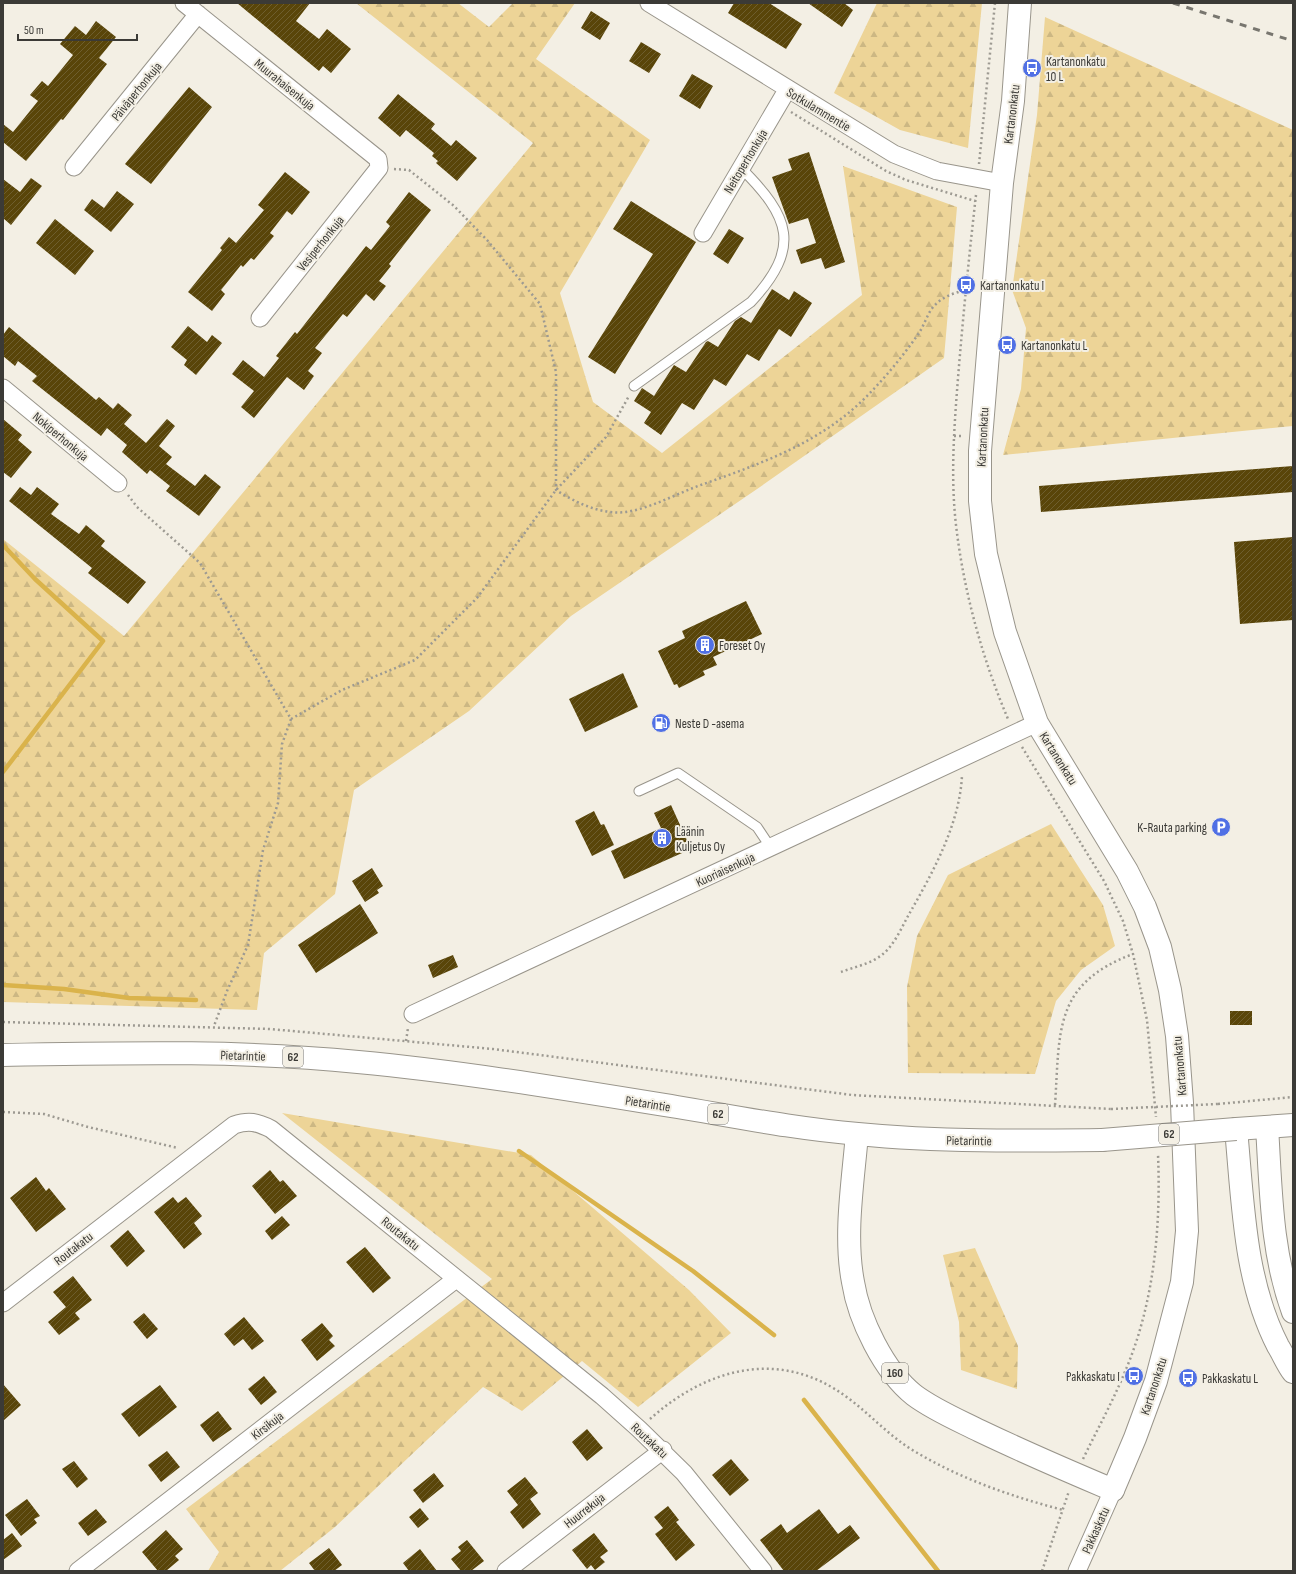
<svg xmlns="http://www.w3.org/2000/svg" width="1296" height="1574" font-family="'Sofia Sans Condensed',sans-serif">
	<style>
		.forest { fill: url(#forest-firs) }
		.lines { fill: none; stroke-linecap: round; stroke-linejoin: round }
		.stream { stroke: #dab34b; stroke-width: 4.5 }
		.building { fill: url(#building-hatch) }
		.service-casing { stroke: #99958b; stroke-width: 11 }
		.minor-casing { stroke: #99958b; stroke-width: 19 }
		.secondary-casing { stroke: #99958b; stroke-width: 24 }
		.primary-casing { stroke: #99958b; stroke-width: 24 }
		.motorway-casing { stroke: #99958b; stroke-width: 24 }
		.path { stroke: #9d9a92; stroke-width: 2.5; stroke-dasharray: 2 3; stroke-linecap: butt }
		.service { stroke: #fff; stroke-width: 9 }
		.minor { stroke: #fff; stroke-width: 17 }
		.secondary { stroke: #fff; stroke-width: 22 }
		.primary { stroke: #fff; stroke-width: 22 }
		.motorway { stroke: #fff; stroke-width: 22 }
		.rail { stroke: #78766f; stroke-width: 3; stroke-dasharray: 7 7; stroke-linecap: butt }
		.primary-bridge-casing { stroke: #99958b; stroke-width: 24; stroke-linecap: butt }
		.path-bridge { stroke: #9d9a92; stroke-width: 2.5; stroke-dasharray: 2 3; stroke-linecap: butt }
		.primary-bridge { stroke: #fff; stroke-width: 22 }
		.labels { text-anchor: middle; stroke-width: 4; stroke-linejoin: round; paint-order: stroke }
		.shield { fill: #f3efe4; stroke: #72706a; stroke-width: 1 }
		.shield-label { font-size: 12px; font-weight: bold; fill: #3b3a36 }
		.poi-label { font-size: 13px; fill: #3b3a36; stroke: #f3efe4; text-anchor: start }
		.street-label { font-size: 13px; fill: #3b3a36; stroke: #f3efe4 }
	</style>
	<defs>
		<pattern id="forest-firs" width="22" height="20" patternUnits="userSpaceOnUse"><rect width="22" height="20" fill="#edd497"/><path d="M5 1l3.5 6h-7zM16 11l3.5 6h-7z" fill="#ccb783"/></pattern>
		<pattern id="building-hatch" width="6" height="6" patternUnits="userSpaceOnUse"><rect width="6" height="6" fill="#594509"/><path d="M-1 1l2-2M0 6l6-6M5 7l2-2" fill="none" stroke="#6e5e2e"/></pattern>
	</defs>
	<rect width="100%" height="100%" fill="#f3efe4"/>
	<!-- forest -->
	<path class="forest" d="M356,3H458L489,27L513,3H575L536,59L650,140L560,293L593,402L662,453L862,295L843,166L957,207L944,358L760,487L571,616L469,711L354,790L335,894L264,953L257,1010L3,1002V539L124,636L533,143Z
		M877,3H982L968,148L900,130L834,93Z
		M1045,17L1293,130V426L1003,455L1021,389L1026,328L1012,290L1037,115Z
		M1051,824L1103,905L1115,946L1081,970L1056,1001L1035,1074L908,1073L907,987L917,936L948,875Z
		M282,1113L531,1155L689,1290L731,1333L638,1407L582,1361L522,1411L483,1387L335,1527L280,1571H208L219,1552L186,1509L492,1279Z
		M975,1248L1018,1346L1017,1389L961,1370L959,1322L943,1255Z"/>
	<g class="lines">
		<!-- stream -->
		<path class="stream" d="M3,545L35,579L103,641L3,772
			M3,985L64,989L129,998L196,1000
			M519,1151L693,1271L774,1335
			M804,1400L938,1571"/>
	</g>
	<!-- building -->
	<path class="building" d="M237,3H310L296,21L319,39L327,29L351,49L331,73L323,66L319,71Z
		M734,3H769L802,24L786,49L728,13Z
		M808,3H844L853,10L842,27Z
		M591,11L610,23L600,40L581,28Z
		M96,21L116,37L99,58L107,64L63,120L61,119L26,161L3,142V124L13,132L38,101L30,95L42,81L48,86L73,55L60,44L75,26L86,35Z
		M641,42L661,54L649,73L629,61Z
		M692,74L713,86L700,109L679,96Z
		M189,87L212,107L151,184L125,164Z
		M398,94L435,124L431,129L451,146L456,140L477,158L457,181L436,163L438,161L432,156L434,153L406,130L400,137L378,118Z
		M809,152L845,262L825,269L821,258L801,264L796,250L816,243L808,218L789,224L772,177L792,170L788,159Z
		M285,172L310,192L292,215L287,211L270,233L274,236L254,260L251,258L243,267L241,265L221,290L225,294L212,311L188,292L222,250L220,248L229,237L236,243L264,210L258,205Z
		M31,178L42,186L11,225L3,218V179L20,192Z
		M117,191L134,204L111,232L84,210L92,199L104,208Z
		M409,192L431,210L389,264L391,266L379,281L386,286L374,301L366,294L347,317L343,314L315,348L322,353L308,371L314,376L304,390L287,377L254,418L241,407L254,391L232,374L243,360L264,377L279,358L276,356L295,332L297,334L366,246L371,250L390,226L386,222Z
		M631,201L696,242L615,374L588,357L653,254L613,229Z
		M55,219L94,251L75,275L36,243Z
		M729,229L744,238L728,264L713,254Z
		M772,289L789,300L794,291L812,303L791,337L779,329L759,361L747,354L726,386L714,379L694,410L682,403L661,435L644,423L651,412L634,401L642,388L654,396L674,365L686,372L706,342L708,341L718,347L735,321L741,317L751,323Z
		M188,326L207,342L212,335L222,343L196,375L184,365L187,360L171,347Z
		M9,327L96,400L99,397L113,409L118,403L132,415L124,424L146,443L167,419L175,426L159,446L172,457L166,464L195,486L205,474L221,487L199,516L166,491L170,486L150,470L147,474L122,452L127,445L107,428L101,436L32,381L37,376L18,361L15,366L3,356V335Z
		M3,419L22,435L18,440L32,452L11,478L3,472Z
		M1293,466V492L1041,512L1039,486Z
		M20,487L31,495L37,487L59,504L51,514L79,534L86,525L105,541L101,546L146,582L128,604L88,573L92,568L9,501Z
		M1293,537V620L1240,624L1234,542Z
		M746,601L762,634L713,657L717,665L703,671L705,675L679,688L677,684L674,685L658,651L685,638L682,631Z
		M623,673L638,707L585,732L569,699Z
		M671,805L691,849L624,879L611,851L661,828L654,813Z
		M594,811L601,825L604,824L614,845L592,856L575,821Z
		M372,868L383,886L377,890L379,893L365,902L352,881Z
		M360,904L378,933L316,973L298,945Z
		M453,955L458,967L433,978L428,965Z
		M1230,1011H1252V1025H1230Z
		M270,1170L280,1182L283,1180L297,1196L275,1214L252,1186Z
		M36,1177L46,1191L49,1188L66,1209L36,1232L10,1198Z
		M173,1197L178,1203L186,1197L202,1216L194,1223L202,1234L184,1249L154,1212Z
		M282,1216L290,1225L272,1240L265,1231Z
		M128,1230L145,1251L127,1267L110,1246Z
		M365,1247L391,1278L373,1293L346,1262Z
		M73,1276L92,1300L75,1313L80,1319L59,1335L48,1322L66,1307L53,1292Z
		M144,1313L158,1329L147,1339L133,1322Z
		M244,1317L264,1341L252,1350L243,1339L234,1346L224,1334Z
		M322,1323L333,1336L329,1340L335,1346L317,1361L301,1340Z
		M264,1376L277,1392L261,1405L248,1389Z
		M3,1384L21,1405L3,1421Z
		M160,1385L177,1407L139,1437L121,1414Z
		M218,1411L232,1429L213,1442L200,1425Z
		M587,1429L603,1448L587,1461L572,1442Z
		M167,1451L180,1467L161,1482L148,1465Z
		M731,1459L749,1480L730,1496L712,1475Z
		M74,1461L88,1479L77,1488L62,1469Z
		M434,1473L444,1486L423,1503L413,1490Z
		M525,1477L538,1493L530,1499L541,1514L523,1529L510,1512L518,1505L507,1491Z
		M27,1499L40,1516L34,1519L37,1523L21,1536L5,1515Z
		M668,1506L679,1520L676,1522L695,1545L676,1561L655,1534L663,1528L654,1517Z
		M420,1508L429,1519L418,1528L409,1517Z
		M96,1509L107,1522L88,1536L78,1523Z
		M819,1509L838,1534L850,1525L860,1538L816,1571H784L760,1540L781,1524L787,1533Z
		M166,1530L183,1549L175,1556L179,1560L166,1571H158L142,1552Z
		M12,1533L22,1546L3,1560V1540Z
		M594,1533L608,1551L600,1557L605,1562L595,1570L591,1565L587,1569L572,1550Z
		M467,1540L484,1561L471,1571H461L451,1559L461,1551L458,1547Z
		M329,1548L342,1565L334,1571H315L309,1563Z
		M420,1549L437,1571H409L403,1563Z"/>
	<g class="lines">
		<!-- service casing -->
		<g class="service-casing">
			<path id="service" d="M634,386L751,302C802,247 790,217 741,168
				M639,791L678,773L757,827L771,848"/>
		</g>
		<!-- minor casing -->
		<g class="minor-casing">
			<path id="minor" d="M184,3L378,159L379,168L260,318
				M649,3L894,154L937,171L1002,183
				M74,167L198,14
				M703,233L787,90
				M3,388L118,483
				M413,1014L1037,723
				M3,1303L234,1125C249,1120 257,1122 271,1129L602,1396L639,1429L684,1473L763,1571
				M78,1571L456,1279
				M506,1571L663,1450
				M1077,1571L1113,1490"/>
		</g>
		<!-- secondary casing -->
		<g class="secondary-casing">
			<path id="secondary" d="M1020,3L1013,101L1002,183L980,451V501L986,554L1005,632L1037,723L1127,871L1145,907L1160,947L1170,990L1177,1036L1182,1103L1187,1231L1182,1282L1156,1381L1135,1438L1113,1490"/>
		</g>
		<!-- primary casing -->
		<g class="primary-casing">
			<path id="primary" d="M3,1055C121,1053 240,1050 358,1062C465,1072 571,1090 677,1107C737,1117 797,1129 858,1134C939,1142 1020,1141 1102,1140
				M1236,1129L1293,1125
				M857,1134C853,1182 844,1235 853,1282C859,1320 884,1371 914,1395C934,1410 958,1420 980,1431C1024,1452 1068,1471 1113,1490"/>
		</g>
		<!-- motorway casing -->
		<g class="motorway-casing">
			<path id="motorway" d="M1267,1127C1271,1190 1271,1252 1293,1312
				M1236,1129C1243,1202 1244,1280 1278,1346C1283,1354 1287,1364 1293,1372"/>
		</g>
		<!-- path -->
		<path class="path" d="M791,112L886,171L906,180L975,201
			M979,164L995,3
			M394,169L409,170L454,206L487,240L540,304L556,372V490C576,503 602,515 626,512C651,508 674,495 698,486C757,465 819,444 865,398C885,378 903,356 919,333C925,324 928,311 936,304C944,296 955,293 965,290
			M976,195C969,256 963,317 958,378C954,429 950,482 957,533C965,596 983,660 1008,719
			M954,436H963
			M128,495L137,507L200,563L291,719L282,744L278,803L263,850L248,945L227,991L214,1026
			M291,719L342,690L415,660L477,598L556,490L606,437L629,396
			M1022,747L1104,881L1123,921L1133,954L1147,1020L1156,1117
			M841,972C854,967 871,964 883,954C894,945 901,929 908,916C932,874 960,824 962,775
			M3,1022L270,1029L493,1049L852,1095L1111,1109
			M406,1041L408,1028
			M1218,1104L1293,1097
			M1055,1105C1060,1031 1053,984 1133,954
			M3,1112L44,1114L88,1127L178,1148
			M650,1419C708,1367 782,1348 848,1398C871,1415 889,1436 914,1451C961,1479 1010,1496 1063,1510
			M1083,1459C1097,1430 1112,1403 1124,1374C1154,1305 1161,1228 1158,1154
			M1042,1571L1069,1491"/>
		<!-- service -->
		<use href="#service" class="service"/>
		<!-- minor -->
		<use href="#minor" class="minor"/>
		<!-- secondary -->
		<use href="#secondary" class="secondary"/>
		<!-- primary -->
		<use href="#primary" class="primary"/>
		<!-- motorway -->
		<use href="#motorway" class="motorway"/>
		<!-- rail -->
		<path class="rail" d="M1173,3L1293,41"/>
		<!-- primary-bridge casing -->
		<g class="primary-bridge-casing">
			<path id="primary-bridge" d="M1102,1140L1236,1129"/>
		</g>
		<!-- path-bridge -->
		<path class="path-bridge" d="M1111,1109L1218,1104"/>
		<!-- primary-bridge -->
		<use href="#primary-bridge" class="primary-bridge"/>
	</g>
	<!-- icons -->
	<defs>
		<g id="bus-disc" transform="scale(1)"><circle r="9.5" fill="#5070e5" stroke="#f3efe4"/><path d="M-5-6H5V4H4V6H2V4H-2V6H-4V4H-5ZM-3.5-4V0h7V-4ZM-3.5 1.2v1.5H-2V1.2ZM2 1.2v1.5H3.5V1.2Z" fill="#fff"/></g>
		<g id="building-disc" transform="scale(1)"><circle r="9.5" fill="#5070e5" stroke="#f3efe4"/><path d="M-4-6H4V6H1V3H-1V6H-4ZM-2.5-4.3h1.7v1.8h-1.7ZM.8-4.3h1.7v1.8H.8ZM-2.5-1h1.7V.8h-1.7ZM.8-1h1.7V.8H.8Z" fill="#fff"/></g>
		<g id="fuel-disc" transform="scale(1)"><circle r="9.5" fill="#5070e5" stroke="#f3efe4"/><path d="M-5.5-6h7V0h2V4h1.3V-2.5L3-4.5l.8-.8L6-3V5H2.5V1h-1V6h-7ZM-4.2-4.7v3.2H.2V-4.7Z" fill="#fff"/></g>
		<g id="parking-disc" transform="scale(1)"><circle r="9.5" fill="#5070e5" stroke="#f3efe4"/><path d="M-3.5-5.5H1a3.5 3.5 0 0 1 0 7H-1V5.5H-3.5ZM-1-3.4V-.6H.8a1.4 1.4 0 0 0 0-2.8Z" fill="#fff"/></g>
	</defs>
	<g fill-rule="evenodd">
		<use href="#bus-disc" x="1032" y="68"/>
		<use href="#bus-disc" x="966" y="285"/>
		<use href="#bus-disc" x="1007" y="345"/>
		<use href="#building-disc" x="705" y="645"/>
		<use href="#fuel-disc" x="661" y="723"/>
		<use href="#parking-disc" x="1221" y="827"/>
		<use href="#building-disc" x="662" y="838"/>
		<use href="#bus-disc" x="1134" y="1376"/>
		<use href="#bus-disc" x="1188" y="1378"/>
	</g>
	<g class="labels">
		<!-- shield labels -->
		<g class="shield">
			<rect x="283" y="1047" width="20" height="20" rx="3"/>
			<rect x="708" y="1104" width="20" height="20" rx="3"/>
			<rect x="1159" y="1124" width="20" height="20" rx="3"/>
			<rect x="882" y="1363" width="26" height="20" rx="3"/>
		</g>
		<g class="shield-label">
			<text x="293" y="1061">62</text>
			<text x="718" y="1118">62</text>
			<text x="1169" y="1138">62</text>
			<text x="895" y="1377">160</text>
		</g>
		<!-- poi labels -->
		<g class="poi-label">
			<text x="1046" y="66">Kartanonkatu<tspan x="1046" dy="15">10 L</tspan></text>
			<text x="980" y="290">Kartanonkatu I</text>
			<text x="1021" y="350">Kartanonkatu L</text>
			<text x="719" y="650">Foreset Oy</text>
			<text x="675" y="728">Neste D -asema</text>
			<text x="1207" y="832" text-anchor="end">K-Rauta parking</text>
			<text x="676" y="836">Läänin<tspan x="676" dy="15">Kuljetus Oy</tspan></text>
			<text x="1120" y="1381" text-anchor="end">Pakkaskatu I</text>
			<text x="1202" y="1383">Pakkaskatu L</text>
		</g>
		<!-- street labels -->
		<g class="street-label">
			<text transform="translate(285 84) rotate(39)" y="5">Muurahaisenkuja</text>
			<text transform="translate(136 91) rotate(-51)" y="5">Päiväperhonkuja</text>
			<text transform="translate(819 109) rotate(31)" y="5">Sotkulammentie</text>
			<text transform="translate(1011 114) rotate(-83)" y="5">Kartanonkatu</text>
			<text transform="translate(745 161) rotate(-59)" y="5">Neitoperhonkuja</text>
			<text transform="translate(320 243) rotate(-51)" y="5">Vesiperhonkuja</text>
			<text transform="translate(61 436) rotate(40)" y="5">Nokiperhonkuja</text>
			<text transform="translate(982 437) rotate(-87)" y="5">Kartanonkatu</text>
			<text transform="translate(1059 758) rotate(58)" y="5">Kartanonkatu</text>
			<text transform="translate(725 869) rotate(-25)" y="5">Kuoriaisenkuja</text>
			<text transform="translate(243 1055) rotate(2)" y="5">Pietarintie</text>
			<text transform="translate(1179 1066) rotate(-95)" y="5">Kartanonkatu</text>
			<text transform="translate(648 1103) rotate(9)" y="5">Pietarintie</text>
			<text transform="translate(969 1140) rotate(1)" y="5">Pietarintie</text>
			<text transform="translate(401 1233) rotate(39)" y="5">Routakatu</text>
			<text transform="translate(73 1248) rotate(-38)" y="5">Routakatu</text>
			<text transform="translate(1153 1386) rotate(-72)" y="5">Kartanonkatu</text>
			<text transform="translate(267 1425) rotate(-38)" y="5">Kirsikuja</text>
			<text transform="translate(650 1440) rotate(43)" y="5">Routakatu</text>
			<text transform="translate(584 1510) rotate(-38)" y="5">Huurrekuja</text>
			<text transform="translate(1095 1530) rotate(-66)" y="5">Pakkaskatu</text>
		</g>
	</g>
	<!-- border -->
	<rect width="1296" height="1574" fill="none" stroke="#3b3a36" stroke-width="8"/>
	<!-- scale -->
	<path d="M18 34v6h119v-6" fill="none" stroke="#3b3a36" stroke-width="2"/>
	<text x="24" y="34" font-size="12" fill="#3b3a36" stroke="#f3efe4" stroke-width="3" paint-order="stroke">50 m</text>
</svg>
